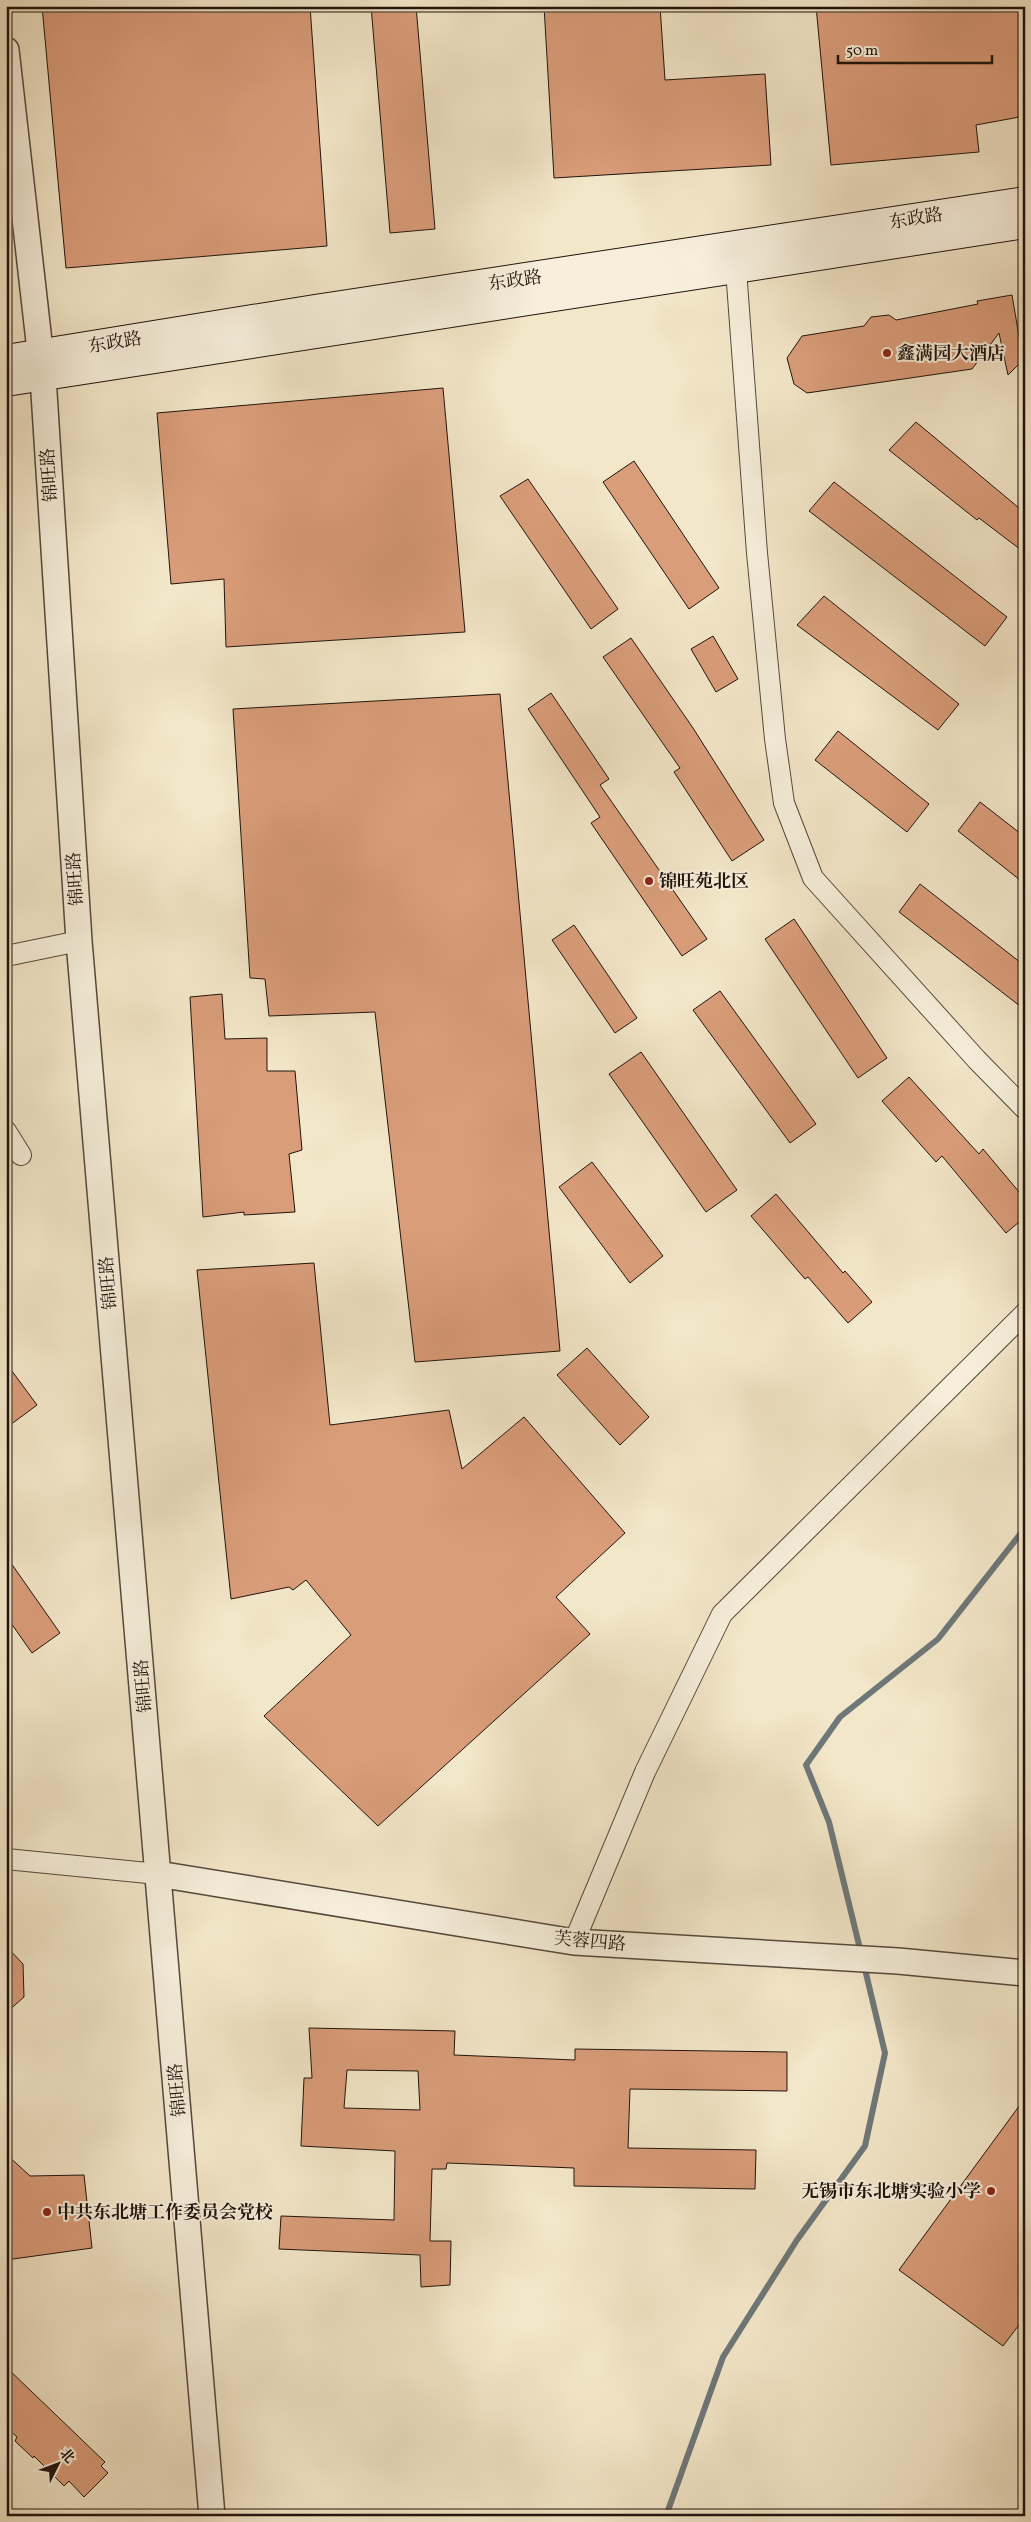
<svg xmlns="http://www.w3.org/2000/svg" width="1031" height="2522" font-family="Vollkorn,'Noto Serif SC',serif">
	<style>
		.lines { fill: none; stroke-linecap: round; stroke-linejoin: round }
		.stream { stroke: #6e787a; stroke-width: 6 }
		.building { fill: #da9d7a; stroke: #20130d; fill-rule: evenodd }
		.minor-casing { stroke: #55483c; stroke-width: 22 }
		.tertiary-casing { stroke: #55483c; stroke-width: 28 }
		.secondary-casing { stroke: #20130d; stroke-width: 30 }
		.minor { stroke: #f7efdc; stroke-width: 20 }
		.tertiary { stroke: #f7efdc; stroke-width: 25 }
		.secondary { stroke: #f7efdc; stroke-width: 28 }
		.poi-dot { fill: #8f2418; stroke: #f7efdc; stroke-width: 2 }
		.labels { text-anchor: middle; stroke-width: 4; stroke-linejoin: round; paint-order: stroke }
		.street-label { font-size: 18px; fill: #20130d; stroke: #f7efdc }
		.poi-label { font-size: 18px; font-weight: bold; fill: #20130d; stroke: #f7efdc; text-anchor: start }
	</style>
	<rect width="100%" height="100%" fill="#f3e7c9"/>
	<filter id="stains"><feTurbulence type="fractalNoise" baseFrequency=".004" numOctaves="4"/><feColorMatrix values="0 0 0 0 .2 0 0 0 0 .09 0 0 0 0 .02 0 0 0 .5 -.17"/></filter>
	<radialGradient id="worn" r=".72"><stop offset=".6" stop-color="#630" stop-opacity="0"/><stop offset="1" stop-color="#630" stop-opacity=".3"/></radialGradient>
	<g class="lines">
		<!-- stream -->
		<path class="stream" d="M861,1953L829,1822L806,1765L840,1717L938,1639L1025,1528
			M666,2516L723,2357L797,2240L865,2146L885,2053L864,1965"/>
	</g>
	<!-- building -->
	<path class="building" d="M42,6H310L327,246L66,268Z
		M371,6H416L435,229L390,233Z
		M544,6H660L665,80L765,74L771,165L554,178Z
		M816,6H1025V116L976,125L979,152L831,165Z
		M1012,295L1023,360L1008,375L999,333L972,369L807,393L794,384L787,358L802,336L864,326L871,317L889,315L896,320L978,304L977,301Z
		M443,388L465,632L226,647L224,579L171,584L157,413Z
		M916,422L1025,513V553L979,518L977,520L889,450Z
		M634,461L719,588L689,609L603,482Z
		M528,479L618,609L591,629L500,496Z
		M834,482L1007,617L985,646L809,511Z
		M824,596L959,704L938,730L797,625Z
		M713,636L738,679L716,692L691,649Z
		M631,638L693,728L764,840L732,861L674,772L680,768L603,657Z
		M551,693L609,779L600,785L707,939L682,956L591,823L600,817L528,709Z
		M500,694L560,1351L415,1362L375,1012L269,1016L265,979L250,978L233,709Z
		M838,731L929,804L907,832L815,760Z
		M980,802L1025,837V884L958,831Z
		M920,884L1025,966V1010L899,912Z
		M794,919L887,1058L858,1078L765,939Z
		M574,925L637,1018L615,1033L552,940Z
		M720,991L816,1124L790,1143L693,1010Z
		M222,994L225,1039L267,1038V1071H295L302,1150L289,1154L295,1212L244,1215V1212L203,1217L190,997Z
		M641,1052L737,1190L706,1212L609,1074Z
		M909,1077L979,1154L983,1149L1025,1199V1217L1006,1233L942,1156L936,1162L882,1101Z
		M592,1162L663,1256L630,1283L559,1187Z
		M776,1194L843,1273L845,1271L872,1302L848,1323L808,1277L805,1279L751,1216Z
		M314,1263L330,1425L449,1410L462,1469L524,1417L625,1533L556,1597L590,1634L378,1826L264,1716L351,1635L306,1580L293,1590L289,1587L231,1599L197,1270Z
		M587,1348L649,1417L620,1445L557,1375Z
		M6,1363L37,1405L6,1428Z
		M6,1556L60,1633L32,1653L6,1616Z
		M6,1946L23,1964L24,1997L6,2013Z
		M309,2028L455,2031L454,2055L575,2060V2049L787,2052V2091L630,2089L628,2148L756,2150L755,2189L574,2186V2168L447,2163L446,2169H432L430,2241H451L450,2285L421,2287L420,2255L279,2249L281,2216L394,2220L395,2151L301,2146L304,2078H312ZM347,2070L418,2071L420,2110L344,2108Z
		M1025,2098V2317L1003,2346L899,2270Z
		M6,2154L30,2176L84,2175L92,2248L6,2260Z
		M6,2367L105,2462L101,2466L108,2473L84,2497L69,2481L64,2486L34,2456L33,2458L15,2441L17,2437L6,2427Z"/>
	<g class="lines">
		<!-- minor casing -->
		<g class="minor-casing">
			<path id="minor" d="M735,256L757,553L775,739L784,803L813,878L977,1060L1025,1109
				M6,956L79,941
				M6,1131L21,1155
				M6,1859L158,1874
				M574,1942L645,1772L722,1614L1025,1313"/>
		</g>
		<!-- tertiary casing -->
		<g class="tertiary-casing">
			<path id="tertiary" d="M6,50L43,377L79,941L212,2516
				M158,1874L574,1942L898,1961L1025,1973"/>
		</g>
		<!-- secondary casing -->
		<g class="secondary-casing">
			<path id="secondary" d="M6,359L315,309L1025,201
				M6,382L1025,224"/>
		</g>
		<!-- minor -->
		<use href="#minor" class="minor"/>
		<!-- tertiary -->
		<use href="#tertiary" class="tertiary"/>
		<!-- secondary -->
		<use href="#secondary" class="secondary"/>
	</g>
	<!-- markers -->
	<g class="poi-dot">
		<circle cx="887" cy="353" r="5"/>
		<circle cx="649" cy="881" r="5"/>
		<circle cx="991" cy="2191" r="5"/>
		<circle cx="47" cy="2212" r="5"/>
	</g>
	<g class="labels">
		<!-- street labels -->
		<g class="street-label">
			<text transform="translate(916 218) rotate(-9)" y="6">东政路</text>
			<text transform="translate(515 280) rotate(-8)" y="6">东政路</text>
			<text transform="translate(115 342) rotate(-9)" y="6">东政路</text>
			<text transform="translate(49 475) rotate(-94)" y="6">锦旺路</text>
			<text transform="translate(75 879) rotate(-94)" y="6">锦旺路</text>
			<text transform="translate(108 1283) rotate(-95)" y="6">锦旺路</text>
			<text transform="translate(143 1686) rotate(-95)" y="6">锦旺路</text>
			<text transform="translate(590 1941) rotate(5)" y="6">芙蓉四路</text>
			<text transform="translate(177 2090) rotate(-95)" y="6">锦旺路</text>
		</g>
		<!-- poi labels -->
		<g class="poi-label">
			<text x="897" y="359">鑫满园大酒店</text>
			<text x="659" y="887">锦旺苑北区</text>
			<text x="981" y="2197" text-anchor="end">无锡市东北塘实验小学</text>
			<text x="57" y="2218">中共东北塘工作委员会党校</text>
		</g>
	</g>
	<!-- margin -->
	<rect width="1031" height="2522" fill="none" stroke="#f3e7c9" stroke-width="25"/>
	<rect x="8" y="8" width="1016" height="2507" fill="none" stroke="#20130d" stroke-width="2.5"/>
	<rect x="12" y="12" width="1006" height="2497" fill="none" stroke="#20130d"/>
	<!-- north arrow -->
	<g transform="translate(58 2464) rotate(48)" stroke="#f7efdc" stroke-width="4" paint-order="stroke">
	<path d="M0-4L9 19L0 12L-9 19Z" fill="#20130d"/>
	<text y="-8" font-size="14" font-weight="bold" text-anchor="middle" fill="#20130d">北</text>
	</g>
	<!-- scale -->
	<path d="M838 55v8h154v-8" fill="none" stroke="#20130d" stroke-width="2.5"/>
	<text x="846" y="55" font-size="15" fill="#20130d" stroke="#f7efdc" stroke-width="4" paint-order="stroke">50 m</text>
	<rect width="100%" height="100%" filter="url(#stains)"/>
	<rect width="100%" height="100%" fill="url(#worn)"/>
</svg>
